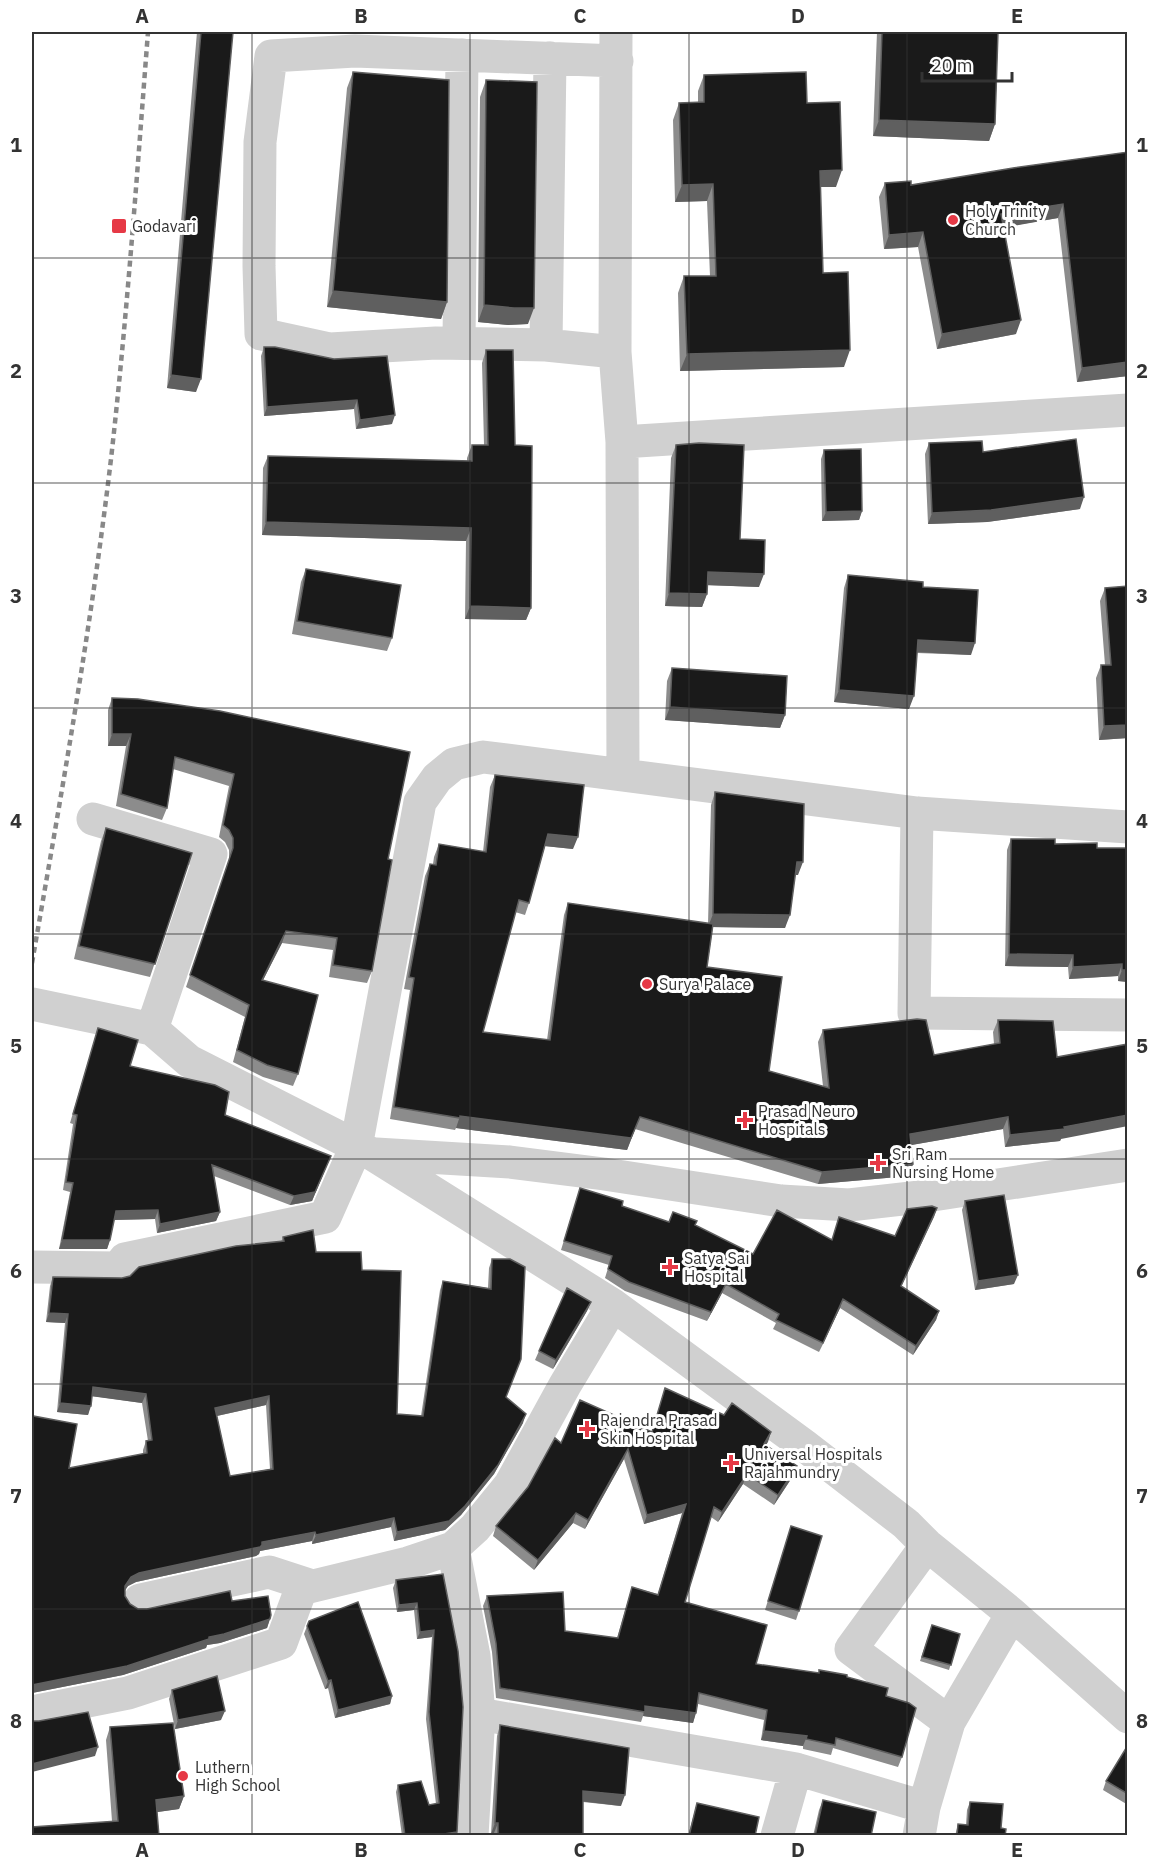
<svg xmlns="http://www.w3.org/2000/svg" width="1159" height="1867" font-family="'IBM Plex Sans',sans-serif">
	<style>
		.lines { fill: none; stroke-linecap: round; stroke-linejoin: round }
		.minor { stroke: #d0d0d0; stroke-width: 33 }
		.rail { stroke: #888; stroke-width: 4.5; stroke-dasharray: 6 4.5; stroke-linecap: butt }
		.wall { fill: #8c8c8c; fill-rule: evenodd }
		.shaded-wall { fill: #5f5f5f }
		.building { fill: #1a1a1a; stroke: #5f5f5f; stroke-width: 1.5; fill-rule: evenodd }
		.grid { fill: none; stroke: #333; stroke-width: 1.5; stroke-opacity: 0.55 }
		.poi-dot { fill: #e63946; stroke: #fff; stroke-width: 2 }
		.labels { text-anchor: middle; stroke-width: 6; stroke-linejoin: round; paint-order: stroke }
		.poi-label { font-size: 16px; fill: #333; stroke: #fff; text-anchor: start }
		.neatline { fill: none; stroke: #333; stroke-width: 2 }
		.grid-label { font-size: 20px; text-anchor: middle; font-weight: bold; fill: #333 }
	</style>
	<rect width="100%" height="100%" fill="#fff"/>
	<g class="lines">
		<!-- minor -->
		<path class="minor" d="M616,32L615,352L622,442L623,774
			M459,343L462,55
			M546,345L550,58
			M615,352L546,345L436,343L330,349L261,334L259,266L260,142L271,56L355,51L617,61
			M622,442L1128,410
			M917,813L914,1013L1128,1015
			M93,819L211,854L152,1029
			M32,1004L152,1029L189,1061L372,1154L613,1305L805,1446L906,1524L927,1545L1012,1614L1128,1717
			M376,1154L510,1162L604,1174L781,1201L849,1205L920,1197L1128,1165
			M32,1267L118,1268L125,1259L325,1217L356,1147L420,802L437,778L454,764L483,757L917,813L1128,827
			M927,1545L851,1649L949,1722
			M453,1548L474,1656L479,1714L472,1836
			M140,1600L269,1572L312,1586
			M32,1712L128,1693L281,1643L301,1589L408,1563L453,1548L475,1528L510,1485L565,1385L613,1305
			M479,1714L796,1769L777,1836
			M796,1769L924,1807
			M919,1836L924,1807L949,1722L1012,1614"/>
		<!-- rail -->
		<path class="rail" d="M32,963C61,796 91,628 111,459C127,317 137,174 148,32"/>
	</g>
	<!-- wall -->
	<path class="wall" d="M197,32H233L196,392L167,388Z
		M877,32H998L995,124L989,141L873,136Z
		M353,72L447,302L441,319L327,307L347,88Z
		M704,75L807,103L836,187H820L823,273L844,367L680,371L678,293L684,276H710L707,201L675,202L673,120L679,103L698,102V91Z
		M486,80L528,324L508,325L478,322L480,97Z
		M1128,152V376L1077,382L1058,218L1004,227L1016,334L937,349L918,247L884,249L879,197L885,183L911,185Z
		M264,347H275L392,424L356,429L354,409L264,416L261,356Z
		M486,350L515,445L531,608L526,620L465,619L466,541L262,535L263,468L268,456L467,461V458L472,445H484L482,363Z
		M929,443L983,452L1080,509L987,522L928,524L925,454Z
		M676,445L740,539L759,587L707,585V594L702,607L665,606L671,458Z
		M824,450L862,511L859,520L822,521L821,459Z
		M306,569L392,638L387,651L292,634L301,582Z
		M848,575L923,587L971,655L917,653L909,709L834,702L844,588Z
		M1128,586V738L1099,740L1096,678L1101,665H1105L1100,601L1105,588Z
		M672,668L785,715L780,728L665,720L667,681Z
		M112,698L388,859L372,971L367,983L329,977L333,950L282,943L263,980L298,1074L293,1086L263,1077L233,1062L245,1017L186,987L229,860V850L225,842L219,837L229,786L173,769L167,808L162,820L116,806L126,746H108V710Z
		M495,775L573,849L545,846L529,903L525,915L515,912L483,1032L547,1040L564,915L568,903L708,924L711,805L715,792L798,875H795L785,928L713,927L707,967L769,1071L823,1086L818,1042L823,1030L934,1055L994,1044L993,1032L998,1020L1061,1139L1060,1141L1005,1147L1003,1129L911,1145L913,1164L909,1176L818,1184L635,1129L627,1150L456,1128L455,1130L390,1119L410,990L404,989L425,876L430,864H433L434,857L439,844L483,852L490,787Z
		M106,828L192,853L150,977L74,959L101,841Z
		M1011,839L1097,848H1128V982L1118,981V976L1069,979L1068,967L1005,966L1007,850Z
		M98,1028L130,1066L225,1115L327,1165L312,1201L290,1205L214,1176L220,1212L216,1221L157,1233L155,1219L114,1220L110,1240L107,1249H59L70,1192L63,1190L73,1124L70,1123Z
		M580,1188L622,1206L669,1222L695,1225L753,1254L832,1240L895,1236L937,1208L901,1286L939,1311L936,1320L913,1355L840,1308L819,1352L773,1329L776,1323L722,1293L707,1321L625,1291L605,1278L609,1265L561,1250Z
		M965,1201L1014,1284L975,1290L962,1210Z
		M283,1237L316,1252L362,1270L397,1414L421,1416L440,1290L443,1281L488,1288L489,1268L492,1259L506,1397L523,1423L494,1474L461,1515L445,1530L394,1541L391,1527L312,1544V1541L260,1551L259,1554L256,1556L136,1582L128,1586L125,1590V1596L130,1604L138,1609H147L232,1601L271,1615L267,1628L220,1643L207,1645L206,1648L123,1675L32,1693V1420L33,1416L69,1468L143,1454V1450L146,1441H148L142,1403L92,1396L88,1415L57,1412L65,1323L46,1322L50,1286L53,1277L122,1278L281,1242ZM266,1405L270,1469L230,1476L217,1416Z
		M591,1302L587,1311L553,1369L535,1360L539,1351Z
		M665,1388L724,1415L771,1432L766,1445L793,1476L774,1505L743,1484L718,1522L711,1517L685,1602L756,1664L847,1677L886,1696L902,1757L898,1767L833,1748L831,1755L803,1749V1746L761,1740L764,1720L698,1704L693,1723L643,1716L641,1722L496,1698L492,1652L483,1606L487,1596L565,1631L617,1638L632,1587L658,1594L682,1513L644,1524L624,1459L585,1529L573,1523L534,1570L493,1536L496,1526L528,1487L561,1443L652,1431Z
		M791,1526L799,1611L796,1620L765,1610Z
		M443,1574L455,1836H402L396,1792L398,1785L429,1805L436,1804L426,1719L432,1637L417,1639L414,1610L397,1612L393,1588L396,1580Z
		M309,1621L392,1696L390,1704L335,1718L328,1688L325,1689L304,1634Z
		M932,1625L960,1634L949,1670L920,1661Z
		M172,1690L221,1720L175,1729L169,1699Z
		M500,1725L621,1806L583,1802V1836H494V1833L491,1834L497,1736Z
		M110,1727L184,1796L179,1809L157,1812L159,1836L112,1821L106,1740Z
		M1128,1745V1805L1103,1790L1106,1781Z
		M823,1800L871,1836H813L819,1810Z
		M970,1802L1001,1828L1005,1836H955L958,1824L966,1825L967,1810Z
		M697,1803L755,1836H688Z"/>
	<!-- shaded-wall -->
	<path class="shaded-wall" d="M879,120L995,124L989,141L873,136Z
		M842,170L836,187H814L820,171Z
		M713,184L707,201L675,202L682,185Z
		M1063,204L1058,218L996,229L1001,214Z
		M923,232L918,247L884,249L889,235Z
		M333,291L447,302L441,319L327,307Z
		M484,305L534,308L528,324L508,325L478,322Z
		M1021,320L1016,334L937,349L942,334Z
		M850,350L844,367L680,371L687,354Z
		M1128,362V376L1077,382L1082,368Z
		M171,375L201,379L196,392L167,388Z
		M357,400L354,409L264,416L267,407Z
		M395,415L392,424L356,429L360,420Z
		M1084,497L1080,509L987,522L928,524L932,513Z
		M862,511L859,520L822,521L826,512Z
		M266,522L471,528L466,541L262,535Z
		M708,572L764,574L759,587L703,585Z
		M669,593L707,594L702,607L665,606Z
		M470,606L531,608L526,620L465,619Z
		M918,640L975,643L971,655L914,652Z
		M839,690L914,696L909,709L834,702Z
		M670,707L785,715L780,728L665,720Z
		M1128,725V738L1099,740L1104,726Z
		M112,734H131L126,746H108Z
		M548,834L578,837L573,849L544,846Z
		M797,862H803L798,875H792Z
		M713,914L790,915L785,928L708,927Z
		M286,931L282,943L257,992L262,980Z
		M1009,954L1073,955L1068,967L1005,966Z
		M1122,964L1118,976L1069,979L1073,967Z
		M1122,970H1128V982L1118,981Z
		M1128,1115V1126L1061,1139L1060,1141L1005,1147L1010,1135L1064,1127Z
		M460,1116L640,1117L627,1150L456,1128Z
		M1008,1117L1003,1129L906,1146L910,1134Z
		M331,1156L312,1201L290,1205L294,1196Z
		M913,1164L909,1176L818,1184L822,1172Z
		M937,1208L934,1217L897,1295L901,1286Z
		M158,1210L155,1219L113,1220L116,1211Z
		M220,1212L216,1221L157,1233L160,1224Z
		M62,1240H110L107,1249H59Z
		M1018,1275L1014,1284L975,1290L978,1281Z
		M726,1284L722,1293L707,1321L711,1312Z
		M843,1299L840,1308L819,1352L823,1343Z
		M591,1302L587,1311L553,1369L556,1360Z
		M939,1311L936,1320L913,1355L916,1346Z
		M49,1313L68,1314L65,1323L46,1322Z
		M93,1387L146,1394L142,1403L90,1396Z
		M269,1396L266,1405L212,1417L215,1408Z
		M60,1403L91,1406L88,1415L57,1412Z
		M526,1414L523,1423L494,1474L461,1515L445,1530L394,1541L397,1532Z
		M771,1432L768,1442L760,1454L764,1444Z
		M628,1449L624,1459L585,1529L588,1520Z
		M797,1466L793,1476L774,1505L778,1495Z
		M747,1474L743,1484L718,1522L722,1512Z
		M686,1504L682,1513L644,1524L647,1515Z
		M576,1513L573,1523L534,1570L538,1560Z
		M394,1518L391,1527L312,1544L316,1535Z
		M315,1532L312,1541L260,1551L259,1554L256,1556L136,1582L128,1586L122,1595L125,1586L131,1577L139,1573L262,1542Z
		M417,1603L414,1610L397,1612L399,1605Z
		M270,1619L267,1628L220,1643L207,1645L206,1648L123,1675L32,1693V1685L209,1637Z
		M434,1630L432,1637L417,1639L420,1632Z
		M331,1680L328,1688L325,1689L328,1681Z
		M392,1696L390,1704L335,1718L338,1710Z
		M645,1706L696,1713L693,1723L643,1716Z
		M225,1711L221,1720L175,1729L178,1720Z
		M764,1731L807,1736L803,1746L761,1740Z
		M98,1747L95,1756L32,1772V1764Z
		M583,1791L625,1795L621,1806L579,1801Z
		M184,1796L179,1809L151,1813L156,1800Z
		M495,1823H498L494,1833L491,1834Z
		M457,1832L455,1836H431Z"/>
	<!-- building -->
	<path class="building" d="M201,32H233L201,379L171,375Z
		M882,32H998L995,124L879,120Z
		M353,72L449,80L447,302L333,291Z
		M806,72L807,103L840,102L842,170L820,171L823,273L848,272L850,350L687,354L684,276H716L713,184L682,185L679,103L704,102V75Z
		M486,80L537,82L534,308H514L484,305Z
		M1128,152V362L1082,368L1063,204L1001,214L1021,320L942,334L923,232L889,235L885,183L911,181V185L1013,168Z
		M264,347H275L334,359L387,356L395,415L360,420L357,400L267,407Z
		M486,350H513L515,445L532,446L531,608L470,606L471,528L266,522L268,456L472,461V445H488Z
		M1076,439L1084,497L991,510L932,513L929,443L982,441L983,452Z
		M699,443L744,445L740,539L765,540L764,574L708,572L707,594L669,593L676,445Z
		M861,449L862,511L826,512L824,450Z
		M306,569L401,585L392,638L297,621Z
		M848,575L923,582V587L978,590L975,643L918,640L914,696L839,690Z
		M1128,586V725L1104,726L1101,665H1111L1105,588Z
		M672,668L787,676L785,715L670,707Z
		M112,698L138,699L220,711L410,752L388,859L392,860L372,971L333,965L337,938L286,931L262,980L318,995L298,1074L267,1065L237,1050L249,1005L190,975L233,848V838L229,830L223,825L234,774L175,757L167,808L121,794L131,734H112Z
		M495,775L584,785L578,837L548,834L529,903L519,900L483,1032L550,1040L568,903L713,924L707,967L782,977L769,1071L829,1088L823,1030L917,1019L926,1020L934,1055L1000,1043L998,1020L1053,1021L1057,1057L1128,1044V1115L1064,1127L1065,1129L1010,1135L1008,1117L910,1134L913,1164L822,1172L640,1117L631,1138L460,1116V1118L394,1107L414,978L409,977L430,864L436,865L439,844L486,852Z
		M715,792L804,804L803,862H797L790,915L713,914Z
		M106,828L192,853L155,964L79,946Z
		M1011,839H1055V844L1097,843V848H1128V970H1122V964L1073,967V955L1009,954Z
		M98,1028L138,1040L130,1066L215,1085L229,1092L225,1115L331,1156L315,1192L294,1196L212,1165L220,1212L160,1224L158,1210L116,1211L110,1240H62L73,1183L66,1182L77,1115L73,1114Z
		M580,1188L623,1201L622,1206L669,1222L673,1212L697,1221L695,1225L753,1254L777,1210L832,1240L839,1217L895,1236L907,1209L932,1206L937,1208L901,1286L939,1311L916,1346L843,1299L823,1343L776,1320L779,1314L726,1284L711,1312L629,1282L608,1269L612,1256L564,1241Z
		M1004,1195L1018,1275L978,1281L965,1201Z
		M313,1230L316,1252H361L362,1270L401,1271L397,1414L423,1416L443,1281L491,1289L492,1259H510L525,1267L521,1359L506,1397L526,1414L498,1465L465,1506L449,1521L397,1532L394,1518L316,1535L315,1532L262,1542V1545L260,1547L139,1573L131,1577L125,1586V1596L130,1604L138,1609H147L230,1591L232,1601L268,1596L271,1615L270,1619L224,1634L209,1637V1639L127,1666L32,1685V1423L33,1416L77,1424L69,1468L147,1453L146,1441L152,1440L146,1394L93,1387L91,1406L60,1403L68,1314L49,1313L53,1277L122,1278L130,1276L139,1267L236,1246L284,1241L283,1237ZM269,1396L273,1469L230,1476L215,1408Z
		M567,1288L591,1302L556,1360L539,1351Z
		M665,1388L724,1415L732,1403L771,1432L764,1444L797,1466L778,1495L747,1474L722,1512L714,1507L685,1602L767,1625L756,1664L819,1673V1670L847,1675V1677L888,1688L886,1696L909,1703L916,1708L902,1757L836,1738L835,1745L806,1739L807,1736L764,1731L767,1710L699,1693L696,1713L645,1706V1712L500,1688L496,1643L487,1596L563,1592L565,1631L618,1638L632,1587L658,1595L686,1504L647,1515L628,1449L588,1520L576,1513L538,1560L496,1526L528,1487L555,1438L561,1443L580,1400L652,1432Z
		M791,1526L822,1536L799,1611L768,1601Z
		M443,1574L458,1651L463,1707L457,1832L431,1836H405L398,1785L421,1781L429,1805L439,1803L429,1712L434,1630L420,1632L417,1603L399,1605L396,1580Z
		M358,1602L392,1696L338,1710L331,1680L328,1681L307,1626L309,1621Z
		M932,1625L960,1634L951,1665L922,1657Z
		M217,1676L225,1711L178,1720L172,1690Z
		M88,1712L98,1747L32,1764V1721H39Z
		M173,1723L184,1796L156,1800L159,1836H32V1827L118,1821L110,1727Z
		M500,1725L629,1748L625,1795L583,1791V1836H498V1823H495Z
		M1128,1745V1794L1106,1781Z
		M823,1800L876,1812L871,1836H815Z
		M970,1802L1003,1804L1001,1828L1006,1829L1005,1836H957L958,1824L968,1825Z
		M697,1803L759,1817L755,1836H689Z"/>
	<!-- grid -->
	<path class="grid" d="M252,32V1836M470,32V1836M689,32V1836M907,32V1836M32,258H1128M32,483H1128M32,708H1128M32,934H1128M32,1159H1128M32,1384H1128M32,1609H1128"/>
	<!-- markers -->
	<g class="poi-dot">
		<circle cx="953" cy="220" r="6"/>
		<rect x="111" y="218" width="16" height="16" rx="3"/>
		<circle cx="647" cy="984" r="6"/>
		<path d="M742 1111h6v6h6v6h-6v6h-6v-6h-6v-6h6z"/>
		<path d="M875 1154h6v6h6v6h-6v6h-6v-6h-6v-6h6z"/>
		<path d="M667 1258h6v6h6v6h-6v6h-6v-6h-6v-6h6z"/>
		<path d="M584 1420h6v6h6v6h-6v6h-6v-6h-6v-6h6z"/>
		<path d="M728 1454h6v6h6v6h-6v6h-6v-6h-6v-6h6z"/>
		<circle cx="183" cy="1776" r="6"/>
	</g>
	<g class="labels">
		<!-- poi labels -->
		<g class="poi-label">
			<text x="965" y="217">Holy Trinity<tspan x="965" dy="18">Church</tspan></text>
			<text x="132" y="232">Godavari</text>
			<text x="659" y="990">Surya Palace</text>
			<text x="758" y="1117">Prasad Neuro<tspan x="758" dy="18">Hospitals</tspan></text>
			<text x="892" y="1160">Sri Ram<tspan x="892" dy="18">Nursing Home</tspan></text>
			<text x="684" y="1264">Satya Sai<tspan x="684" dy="18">Hospital</tspan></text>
			<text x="600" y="1426">Rajendra Prasad<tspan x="600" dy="18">Skin Hospital</tspan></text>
			<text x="744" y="1460">Universal Hospitals<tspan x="744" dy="18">Rajahmundry</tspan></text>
			<text x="195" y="1773">Luthern<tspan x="195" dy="18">High School</tspan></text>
		</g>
	</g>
	<!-- border -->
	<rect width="1159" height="1867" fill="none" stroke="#ffffff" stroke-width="66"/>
	<!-- scale -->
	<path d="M922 72v9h90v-9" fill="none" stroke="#333333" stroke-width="3"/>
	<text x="931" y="72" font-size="18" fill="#333333" stroke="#ffffff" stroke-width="4.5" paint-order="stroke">20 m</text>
	<rect x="33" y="33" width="1093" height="1801" class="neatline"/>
	<g class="grid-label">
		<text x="142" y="23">A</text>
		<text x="361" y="23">B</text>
		<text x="580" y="23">C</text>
		<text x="798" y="23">D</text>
		<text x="1017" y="23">E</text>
		<text x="16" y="152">1</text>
		<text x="1142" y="152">1</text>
		<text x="16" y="378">2</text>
		<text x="1142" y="378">2</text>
		<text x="16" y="603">3</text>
		<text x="1142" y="603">3</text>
		<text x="16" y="828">4</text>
		<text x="1142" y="828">4</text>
		<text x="16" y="1053">5</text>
		<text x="1142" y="1053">5</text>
		<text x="16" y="1278">6</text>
		<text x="1142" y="1278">6</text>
		<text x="16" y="1503">7</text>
		<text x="1142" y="1503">7</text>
		<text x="16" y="1728">8</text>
		<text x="1142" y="1728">8</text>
		<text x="142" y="1857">A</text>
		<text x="361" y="1857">B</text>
		<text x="580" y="1857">C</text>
		<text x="798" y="1857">D</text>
		<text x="1017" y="1857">E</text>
	</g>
</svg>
